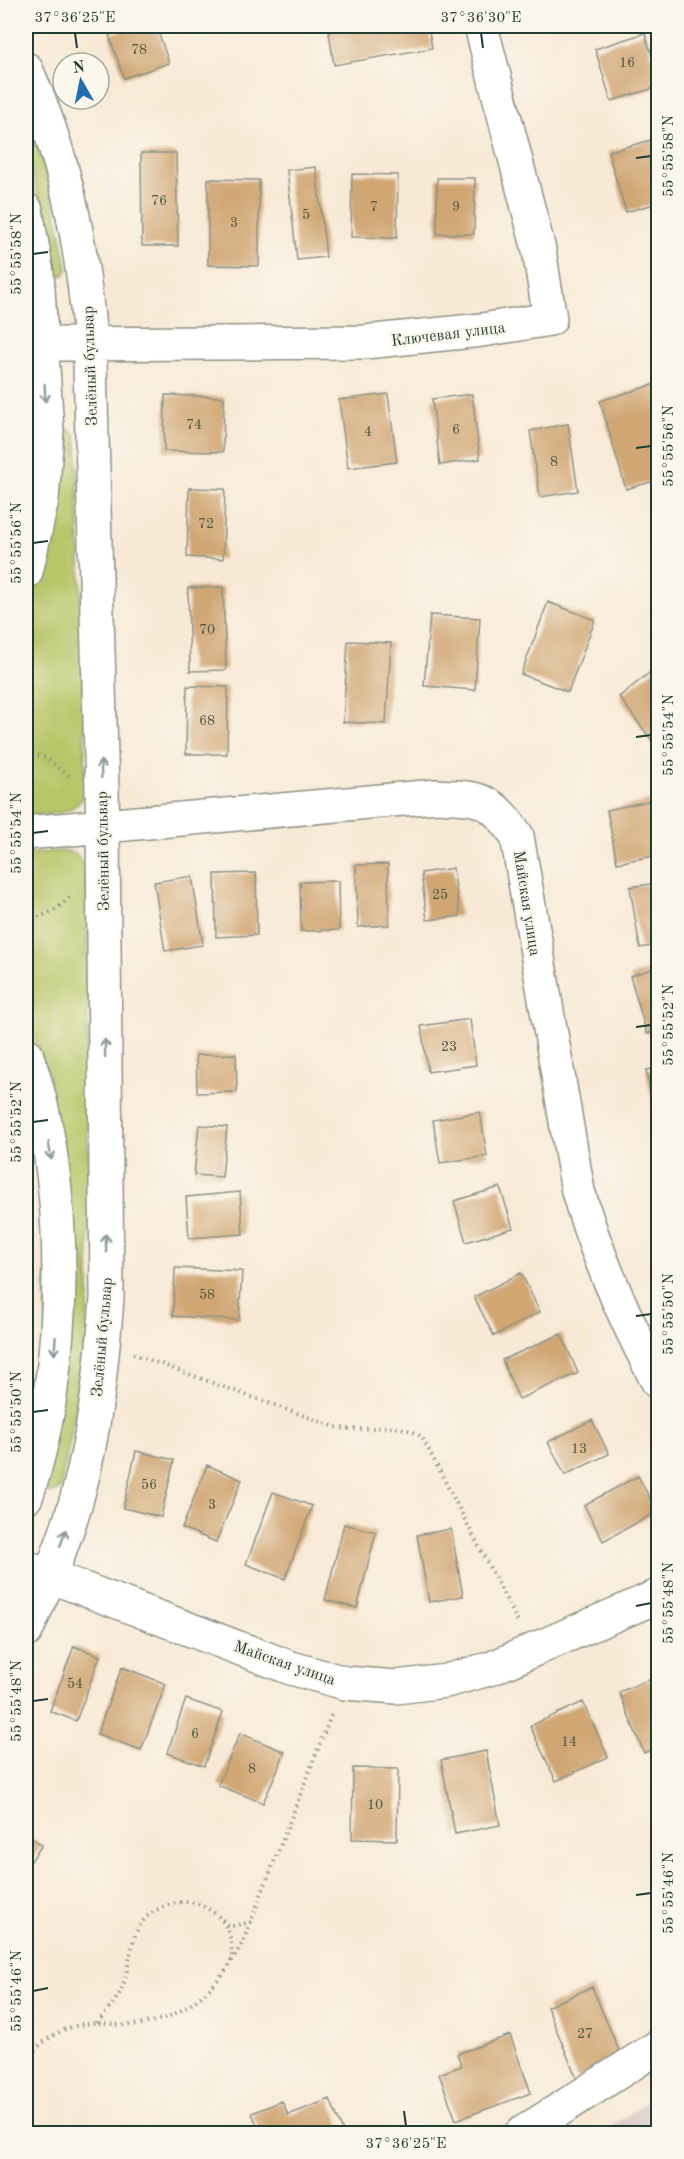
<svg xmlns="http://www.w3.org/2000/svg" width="684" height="2159" font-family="'Old Standard TT',serif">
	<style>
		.industrial { fill: #d1bfbd }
		.green { fill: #b7c668; stroke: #6b824e; stroke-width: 1.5 }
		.building { fill: #d0a673 }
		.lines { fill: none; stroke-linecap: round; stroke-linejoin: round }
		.minor-casing { stroke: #8c9385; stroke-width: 36 }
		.path { stroke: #8c9385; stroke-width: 4; stroke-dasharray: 1.5 4.5; stroke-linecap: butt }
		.minor { stroke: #fff; stroke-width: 33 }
		.oneway { stroke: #8f9e9a }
		.ticks { fill: none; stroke: #1f3d34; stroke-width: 2 }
		.labels { text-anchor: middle; stroke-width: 4.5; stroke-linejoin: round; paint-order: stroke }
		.number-label { font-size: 14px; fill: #4b5744 }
		.street-label { font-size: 16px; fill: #1f3d34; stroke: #fbf7ec }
		.neatline { fill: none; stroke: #1f3d34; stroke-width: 2 }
		.ticks-label { font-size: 15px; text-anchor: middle; fill: #1f3d34 }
	</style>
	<rect width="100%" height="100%" fill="#fbf7ec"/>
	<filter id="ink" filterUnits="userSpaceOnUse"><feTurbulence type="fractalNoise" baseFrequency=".0167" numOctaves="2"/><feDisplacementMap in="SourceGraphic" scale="12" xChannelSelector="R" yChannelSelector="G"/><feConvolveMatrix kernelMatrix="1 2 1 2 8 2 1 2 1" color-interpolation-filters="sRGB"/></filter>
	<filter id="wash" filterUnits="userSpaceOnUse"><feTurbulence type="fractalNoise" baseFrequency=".008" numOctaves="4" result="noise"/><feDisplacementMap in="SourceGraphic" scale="24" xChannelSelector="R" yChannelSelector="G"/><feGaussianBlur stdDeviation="1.35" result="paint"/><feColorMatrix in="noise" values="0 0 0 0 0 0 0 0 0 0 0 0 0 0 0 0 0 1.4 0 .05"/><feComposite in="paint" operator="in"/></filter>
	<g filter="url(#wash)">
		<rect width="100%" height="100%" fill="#f8e9d6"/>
		<!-- industrial -->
		<path class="industrial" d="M658,2093V2133H604Z"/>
		<!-- green -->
		<path class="green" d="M26,109C44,162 58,213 67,269L64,275L58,276L53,271L44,217L26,151Z
			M67,429L75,433L77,442L86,793C74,816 49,814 26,816V616C49,556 55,495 63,433Z
			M65,851L75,853L87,869L89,1298C84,1363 74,1425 60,1489L50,1494L44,1485L49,1076L26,1016V854Z"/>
		<g id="blocks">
			<!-- building -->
			<path class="building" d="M134,26H156L169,63L124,78L109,35Z
				M328,26H428L432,48L334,65Z
				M645,33L658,76V87L611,101L595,49Z
				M658,138V203L626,212L608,152Z
				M141,153H176L178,246H142Z
				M316,167L326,257L297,260L287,170Z
				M352,174L398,175L397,238L351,237Z
				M437,178H475L474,234H437Z
				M208,179L259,180V266L208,265Z
				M658,383V480L626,489L600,401Z
				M388,394L397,462L348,468L339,400Z
				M472,394L480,459L440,465L432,399Z
				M165,395L224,397L223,452L164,451Z
				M568,424L578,491L540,497L530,431Z
				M189,488L225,489L223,559L187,557Z
				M223,587L226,670L190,671L188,588Z
				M548,602L595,620L568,692L521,674Z
				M430,615L480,618L475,690L424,686Z
				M348,641L391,643L386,724L343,722Z
				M658,666V749L619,697Z
				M187,686L228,687L227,754H186Z
				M658,799V855L617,863L607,810Z
				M388,864L389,925L358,927L356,865Z
				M453,868L460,916L427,920L421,873Z
				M256,873L257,935L216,937L215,874Z
				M192,876L203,945L165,951L154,882Z
				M338,881L339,930L301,931L300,882Z
				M658,883V945L640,948L630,887Z
				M658,967V1030L647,1034L630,976Z
				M470,1019L476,1065L428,1072L421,1026Z
				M236,1054L237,1092L197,1093L196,1055Z
				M658,1068V1126H657L646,1070Z
				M480,1112L487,1156L440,1163L433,1120Z
				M199,1125L227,1127L222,1177L194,1175Z
				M500,1187L513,1228L466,1242L454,1201Z
				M240,1192L243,1234L189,1238L186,1197Z
				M175,1268L242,1271L239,1320L173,1316Z
				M521,1273L540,1312L494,1336L474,1297Z
				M561,1334L578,1373L519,1399L502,1360Z
				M592,1420L609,1454L565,1475L548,1442Z
				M136,1451L174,1460L161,1517L123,1508Z
				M207,1465L242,1480L216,1542L182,1528Z
				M638,1476L657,1512L603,1541L584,1505Z
				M273,1492L312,1506L285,1579L246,1564Z
				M344,1524L376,1532L357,1608L325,1600Z
				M451,1529L463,1596L429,1602L417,1535Z
				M74,1646L100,1656L76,1721L50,1711Z
				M122,1667L166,1684L141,1750L97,1734Z
				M658,1676V1747L644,1753L619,1692Z
				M186,1699L223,1712L204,1766L167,1753Z
				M583,1702L608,1757L556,1781L530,1726Z
				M240,1733L285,1752L263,1803L218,1785Z
				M486,1751L500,1825L455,1834L441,1760Z
				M353,1768L398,1769L397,1840L352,1839Z
				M26,1834L42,1845L26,1868Z
				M592,1987L623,2060L577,2079L547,2007Z
				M510,2035L531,2093L456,2120L439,2074L462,2066L457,2054Z
				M330,2099L344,2134H245L258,2128L252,2113L282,2101L288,2115Z"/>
		</g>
	</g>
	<g filter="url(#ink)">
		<use href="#blocks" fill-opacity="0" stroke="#8c9385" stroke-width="1.5"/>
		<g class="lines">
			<!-- minor casing -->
			<g class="minor-casing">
				<path id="minor" d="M26,69C64,153 81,238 89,329L103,827L107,1298C102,1365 95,1433 77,1498C64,1544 45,1588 26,1631
					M26,210L37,273L47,431L42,500L26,572
					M43,344L365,342L482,330L550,319L539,250L481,26
					M26,833L436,796C481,798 490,797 517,836L578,1191C597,1258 626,1321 658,1382
					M26,1054C71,1178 69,1372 26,1497
					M26,1567L291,1668L345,1683L396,1687L446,1681L492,1668L658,1596
					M521,2134L658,2047"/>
			</g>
			<!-- path -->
			<path class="path" d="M26,753L46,758L69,776
				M26,919C44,917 59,910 71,895
				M133,1354L335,1427C369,1435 392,1417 422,1437L518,1622
				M222,1920L232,1926L251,1922
				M97,2023C107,2011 118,2000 123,1985C135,1949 127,1916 172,1904C190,1899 204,1904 218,1916C231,1928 233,1946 231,1963
				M26,2059C44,2038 68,2023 97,2023C108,2023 118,2026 129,2025C183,2023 222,1985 244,1939L332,1713"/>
			<!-- minor -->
			<use href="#minor" class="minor"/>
		</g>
		<!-- one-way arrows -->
		<defs><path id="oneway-shaft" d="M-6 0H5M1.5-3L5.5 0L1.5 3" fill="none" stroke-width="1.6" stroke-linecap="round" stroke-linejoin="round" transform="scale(1.5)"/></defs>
		<g class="oneway">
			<use href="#oneway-shaft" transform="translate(45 393) rotate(88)"/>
			<use href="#oneway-shaft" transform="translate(101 769) rotate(-92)"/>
			<use href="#oneway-shaft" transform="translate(105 1048) rotate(-91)"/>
			<use href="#oneway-shaft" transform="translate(50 1151) rotate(81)"/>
			<use href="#oneway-shaft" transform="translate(106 1243) rotate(-91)"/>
			<use href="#oneway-shaft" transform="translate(55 1346) rotate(94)"/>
			<use href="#oneway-shaft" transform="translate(63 1538) rotate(-71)"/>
		</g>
	</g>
	<!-- ticks -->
	<path class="ticks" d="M75,33L77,48M481,33L483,48M636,158L651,156M33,254L48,252M636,448L651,446M33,543L48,541M636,737L651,735M33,833L48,831M636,1027L651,1025M33,1122L48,1120M636,1316L651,1314M33,1412L48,1410M636,1606L651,1603M33,1701L48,1699M636,1895L651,1893M33,1991L48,1988M404,2111L406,2126"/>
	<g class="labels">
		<!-- number labels -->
		<g class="number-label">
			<text x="139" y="54">78</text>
			<text x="627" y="67">16</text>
			<text x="159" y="205">76</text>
			<text x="374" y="211">7</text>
			<text x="456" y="211">9</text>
			<text x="306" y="219">5</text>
			<text x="234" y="227">3</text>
			<text x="194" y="429">74</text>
			<text x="456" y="434">6</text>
			<text x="368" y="436">4</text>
			<text x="554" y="466">8</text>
			<text x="206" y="528">72</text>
			<text x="207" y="634">70</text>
			<text x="207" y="725">68</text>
			<text x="440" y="899">25</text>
			<text x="449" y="1051">23</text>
			<text x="207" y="1299">58</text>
			<text x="579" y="1453">13</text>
			<text x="149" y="1489">56</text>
			<text x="212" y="1509">3</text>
			<text x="75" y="1688">54</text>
			<text x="195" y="1738">6</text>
			<text x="569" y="1746">14</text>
			<text x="252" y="1773">8</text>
			<text x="375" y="1809">10</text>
			<text x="585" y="2038">27</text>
		</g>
		<!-- street labels -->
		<g class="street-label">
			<text transform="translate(448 333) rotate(-7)" y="6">Ключевая улица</text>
			<text transform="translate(89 366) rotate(-92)" y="6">Зелёный бульвар</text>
			<text transform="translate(102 851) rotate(-91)" y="6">Зелёный бульвар</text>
			<text transform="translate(528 903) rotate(81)" y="6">Майская улица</text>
			<text transform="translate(101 1337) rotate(-85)" y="6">Зелёный бульвар</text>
			<text transform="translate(285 1662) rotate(19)" y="6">Майская улица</text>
		</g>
	</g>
	<!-- margin -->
	<rect width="684" height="2159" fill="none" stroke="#fbf7ec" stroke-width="66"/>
	<!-- north arrow -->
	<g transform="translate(81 81) rotate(351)"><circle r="28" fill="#fbf7ec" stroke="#a3ada2" stroke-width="1.5"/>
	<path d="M0-4.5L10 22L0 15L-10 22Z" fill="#1f6fb2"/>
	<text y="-9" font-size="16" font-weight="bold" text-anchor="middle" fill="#1f3d34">N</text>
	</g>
	<rect x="33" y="33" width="618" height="2093" class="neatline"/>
	<g class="ticks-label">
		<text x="75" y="22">37°36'25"E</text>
		<text x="481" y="22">37°36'30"E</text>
		<text transform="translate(668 156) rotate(-90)" y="5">55°55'58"N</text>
		<text transform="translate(16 254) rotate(-90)" y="5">55°55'58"N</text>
		<text transform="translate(668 446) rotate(-90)" y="5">55°55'56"N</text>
		<text transform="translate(16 543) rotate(-90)" y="5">55°55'56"N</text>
		<text transform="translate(668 735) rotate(-90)" y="5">55°55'54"N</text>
		<text transform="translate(16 833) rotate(-90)" y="5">55°55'54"N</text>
		<text transform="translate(668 1025) rotate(-90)" y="5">55°55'52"N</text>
		<text transform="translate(16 1122) rotate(-90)" y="5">55°55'52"N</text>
		<text transform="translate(668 1314) rotate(-90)" y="5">55°55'50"N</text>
		<text transform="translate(16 1412) rotate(-90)" y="5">55°55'50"N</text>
		<text transform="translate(668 1603) rotate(-90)" y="5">55°55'48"N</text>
		<text transform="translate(16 1701) rotate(-90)" y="5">55°55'48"N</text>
		<text transform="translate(668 1893) rotate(-90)" y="5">55°55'46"N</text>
		<text transform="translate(16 1991) rotate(-90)" y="5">55°55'46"N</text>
		<text x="406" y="2148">37°36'25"E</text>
	</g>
</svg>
